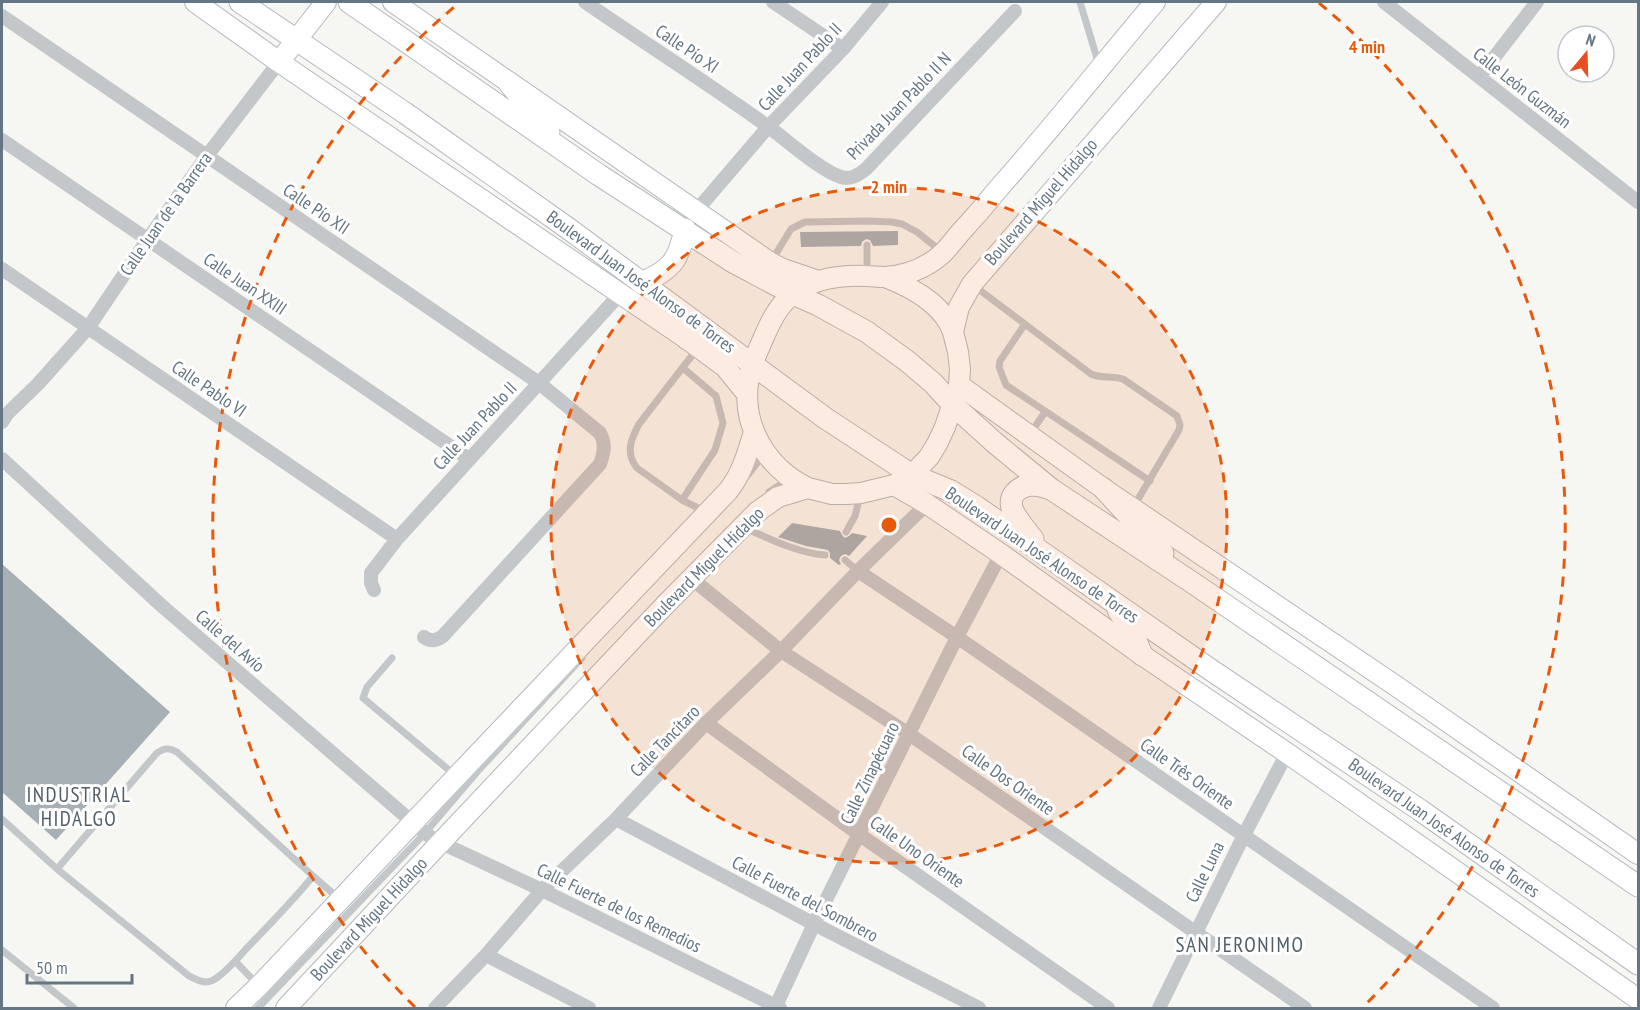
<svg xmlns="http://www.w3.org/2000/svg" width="1640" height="1010" font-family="'PT Sans Narrow',sans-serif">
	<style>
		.building { fill: #a7b0b5 }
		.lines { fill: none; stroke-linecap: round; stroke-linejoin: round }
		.secondary-casing { stroke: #b3b9bd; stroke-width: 22 }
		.primary-casing { stroke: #b6babe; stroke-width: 23 }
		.lane { stroke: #c3c7ca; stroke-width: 7 }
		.street { stroke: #c3c7ca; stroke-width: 14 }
		.secondary { stroke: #fff; stroke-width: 20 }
		.primary { stroke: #fff; stroke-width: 21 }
		.ring { fill: none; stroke: #e8590c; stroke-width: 3; stroke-dasharray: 10 8 }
		.labels { text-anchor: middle; stroke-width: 6; stroke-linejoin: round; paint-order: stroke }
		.street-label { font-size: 18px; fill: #647684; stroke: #fff }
		.quarter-label { font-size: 21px; letter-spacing: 1.5px; fill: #525f69; stroke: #fff }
		.centre { fill: #e8590c; stroke: #fff; stroke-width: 3 }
		.ring-label { font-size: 18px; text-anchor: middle; font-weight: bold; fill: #e8590c; stroke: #fff; stroke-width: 6; stroke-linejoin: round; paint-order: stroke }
	</style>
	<rect width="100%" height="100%" fill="#f6f6f2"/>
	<!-- building -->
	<path class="building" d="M898,231V245L873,246L870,240L866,239L862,242L861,246L801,247L800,232Z
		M792,523L840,531L842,535L845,538L849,536L852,533L867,536L849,556L845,554L841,556L839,560L841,564L839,565L830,558V553L828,550L806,546L778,537Z
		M2,564L170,712L56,840L2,792Z"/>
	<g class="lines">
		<!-- secondary casing -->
		<g class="secondary-casing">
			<path id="secondary" d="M195,2L279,62L687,339L725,367L747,394
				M393,2L771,263L783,269L818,281
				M279,62L326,2
				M885,277C911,287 943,304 953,332
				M959,385L1104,489L1396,686L1638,854
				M894,485L927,504L1001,554L1142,655L1287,753L1638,999
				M808,488C766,468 740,424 749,377C751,364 758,351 763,339C770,323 778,305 793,294C813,279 841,275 866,276C872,276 878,277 884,277C905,276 926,268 942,254C948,248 954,240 960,233C973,219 986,204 998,189C1052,128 1103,64 1155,2
				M236,1008L259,986L474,758L728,491C742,474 747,454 754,432
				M286,1008L441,842L665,605L757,512L778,497L808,488L832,494H846L861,493L894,485L912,475L929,457L937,444L945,427L959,385L960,369L958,352L953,332L959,307L972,284L1216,2"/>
		</g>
		<!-- primary casing -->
		<g class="primary-casing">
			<path id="primary" d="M240,2L405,113L569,229L825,418L912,475L951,491L977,507L1211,670L1420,810L1638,964
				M349,2L599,175L733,262L793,294L818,305L867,332L907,361L933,383L953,405L995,443L1051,489L1193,583L1638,886
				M509,83L549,132
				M641,283C670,271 679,261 685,229
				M662,309L687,339
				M1104,489L1163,553
				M1033,539C1026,530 1018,521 1013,511C1007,496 1018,486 1032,485C1039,485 1045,487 1051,489
				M1118,610L1133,633L1142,655"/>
		</g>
		<!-- lane -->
		<path class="lane" d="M1080,2L1099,65
			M772,260L791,229L805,222L867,221L892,222L902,224L917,232L942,252
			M867,273V245
			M973,285L1091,374C1101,379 1112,375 1123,379L1177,416L1180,425L1179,430L1134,506
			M1025,324L1000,361L999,367L1006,385L1150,481
			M697,349L639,424C631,439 625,453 637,468L682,500L704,511
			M1030,434L1045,412
			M747,476L764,454
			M769,492L789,479
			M682,500L715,450L723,423L716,396L683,368
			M745,528C770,539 798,553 825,555
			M846,532L855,516L860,496
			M845,560L858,571
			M392,658L367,687L363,698L456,776
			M2,819L57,869L189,976C196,979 203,984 211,981C222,977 238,958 246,949C269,925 292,902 313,876L177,752C169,747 163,748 156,754L57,869
			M313,876L338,898
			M2,950L74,1008
			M235,961L257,984
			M258,1008L425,833L478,771L582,658"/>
		<!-- street -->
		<path class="street" d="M585,2C646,44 709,84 770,128C788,141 821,171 841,177C851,180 858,175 866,169L1015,11
			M773,2L843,49
			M1384,2L1638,202
			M2,16L539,383L600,433C606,444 604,453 600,464L443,636C436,641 431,642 424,637
			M1479,77L1537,2
			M2,140L469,459
			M697,210L768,127L843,49L882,2
			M2,269L397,539
			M2,422L7,414L38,384L88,328L148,239L206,157L279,62
			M2,459L162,606L425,833L435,840L542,890L780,1008
			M858,571L957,637L1493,1008
			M692,579L781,651L909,734L1305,1008
			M374,590L371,583V573L397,539L621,293
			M706,723L860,835L1108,1008
			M616,819L814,924L979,1008
			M486,955L589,1008
			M435,1008L486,955L542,890L616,819L706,723L781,651L858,571L927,504
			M775,1008L814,924L957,637L1001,554
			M1159,1008L1244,835L1287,753"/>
		<!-- secondary -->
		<use href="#secondary" class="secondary"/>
		<!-- primary -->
		<use href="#primary" class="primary"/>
	</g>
	<!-- distance rings -->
	<circle cx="889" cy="525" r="338" fill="#e8590c" fill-opacity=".12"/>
	<g class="ring">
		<circle cx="889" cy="525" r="338"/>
		<path d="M415 1007A676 676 0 0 1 459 3M1319 3A676 676 0 0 1 1363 1007"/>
	</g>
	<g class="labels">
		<!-- street labels -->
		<g class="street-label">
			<text transform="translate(687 49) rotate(34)" y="6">Calle Pío XI</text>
			<text transform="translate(800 67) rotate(-47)" y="6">Calle Juan Pablo II</text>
			<text transform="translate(1522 88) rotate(38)" y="6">Calle León Guzmán</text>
			<text transform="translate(899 106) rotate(-46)" y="6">Privada Juan Pablo II N</text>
			<text transform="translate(1041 202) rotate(-49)" y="6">Boulevard Miguel Hidalgo</text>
			<text transform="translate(316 209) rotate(34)" y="6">Calle Pío XII</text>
			<text transform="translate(166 214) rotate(-55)" y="6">Calle Juan de la Barrera</text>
			<text transform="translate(641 282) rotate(36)" y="6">Boulevard Juan José Alonso de Torres</text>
			<text transform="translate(245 284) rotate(34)" y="6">Calle Juan XXIII</text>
			<text transform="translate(209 389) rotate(34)" y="6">Calle Pablo VI</text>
			<text transform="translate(475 426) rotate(-47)" y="6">Calle Juan Pablo II</text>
			<text transform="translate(1042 555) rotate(34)" y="6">Boulevard Juan José Alonso de Torres</text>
			<text transform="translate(704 567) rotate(-45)" y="6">Boulevard Miguel Hidalgo</text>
			<text transform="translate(230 641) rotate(41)" y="6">Calle del Avío</text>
			<text transform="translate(665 741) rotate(-46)" y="6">Calle Tancítaro</text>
			<text transform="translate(870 773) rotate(-64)" y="6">Calle Zinapécuaro</text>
			<text transform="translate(1187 774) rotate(35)" y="6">Calle Três Oriente</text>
			<text transform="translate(1008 780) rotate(35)" y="6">Calle Dos Oriente</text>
			<text transform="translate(1444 828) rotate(35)" y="6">Boulevard Juan José Alonso de Torres</text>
			<text transform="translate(917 852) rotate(35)" y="6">Calle Uno Oriente</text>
			<text transform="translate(1205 872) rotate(-64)" y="6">Calle Luna</text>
			<text transform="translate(805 899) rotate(28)" y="6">Calle Fuerte del Sombrero</text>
			<text transform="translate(619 908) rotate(26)" y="6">Calle Fuerte de los Remedios</text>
			<text transform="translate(369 919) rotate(-47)" y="6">Boulevard Miguel Hidalgo</text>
		</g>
		<!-- quarter labels -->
		<g class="quarter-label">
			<text x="79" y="802">INDUSTRIAL<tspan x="79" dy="24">HIDALGO</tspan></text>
			<text x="1240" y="952">SAN JERONIMO</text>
		</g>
	</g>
	<circle cx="889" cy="525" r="9" class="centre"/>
	<g class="ring-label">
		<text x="1367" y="53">4 min</text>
		<text x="889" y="193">2 min</text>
	</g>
	<!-- border -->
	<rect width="1640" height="1010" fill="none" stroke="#647684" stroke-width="6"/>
	<!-- north arrow -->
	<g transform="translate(1586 54) rotate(19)"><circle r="28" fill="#ffffff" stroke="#c1c8ce" stroke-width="1.5"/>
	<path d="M0-4.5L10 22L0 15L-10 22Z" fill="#e74e21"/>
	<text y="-9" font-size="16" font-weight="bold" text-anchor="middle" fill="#647684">N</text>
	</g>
	<!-- scale -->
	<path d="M27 974v9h105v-9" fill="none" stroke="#647684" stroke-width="3"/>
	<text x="36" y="974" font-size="18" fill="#647684" stroke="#ffffff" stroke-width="4.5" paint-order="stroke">50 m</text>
</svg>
